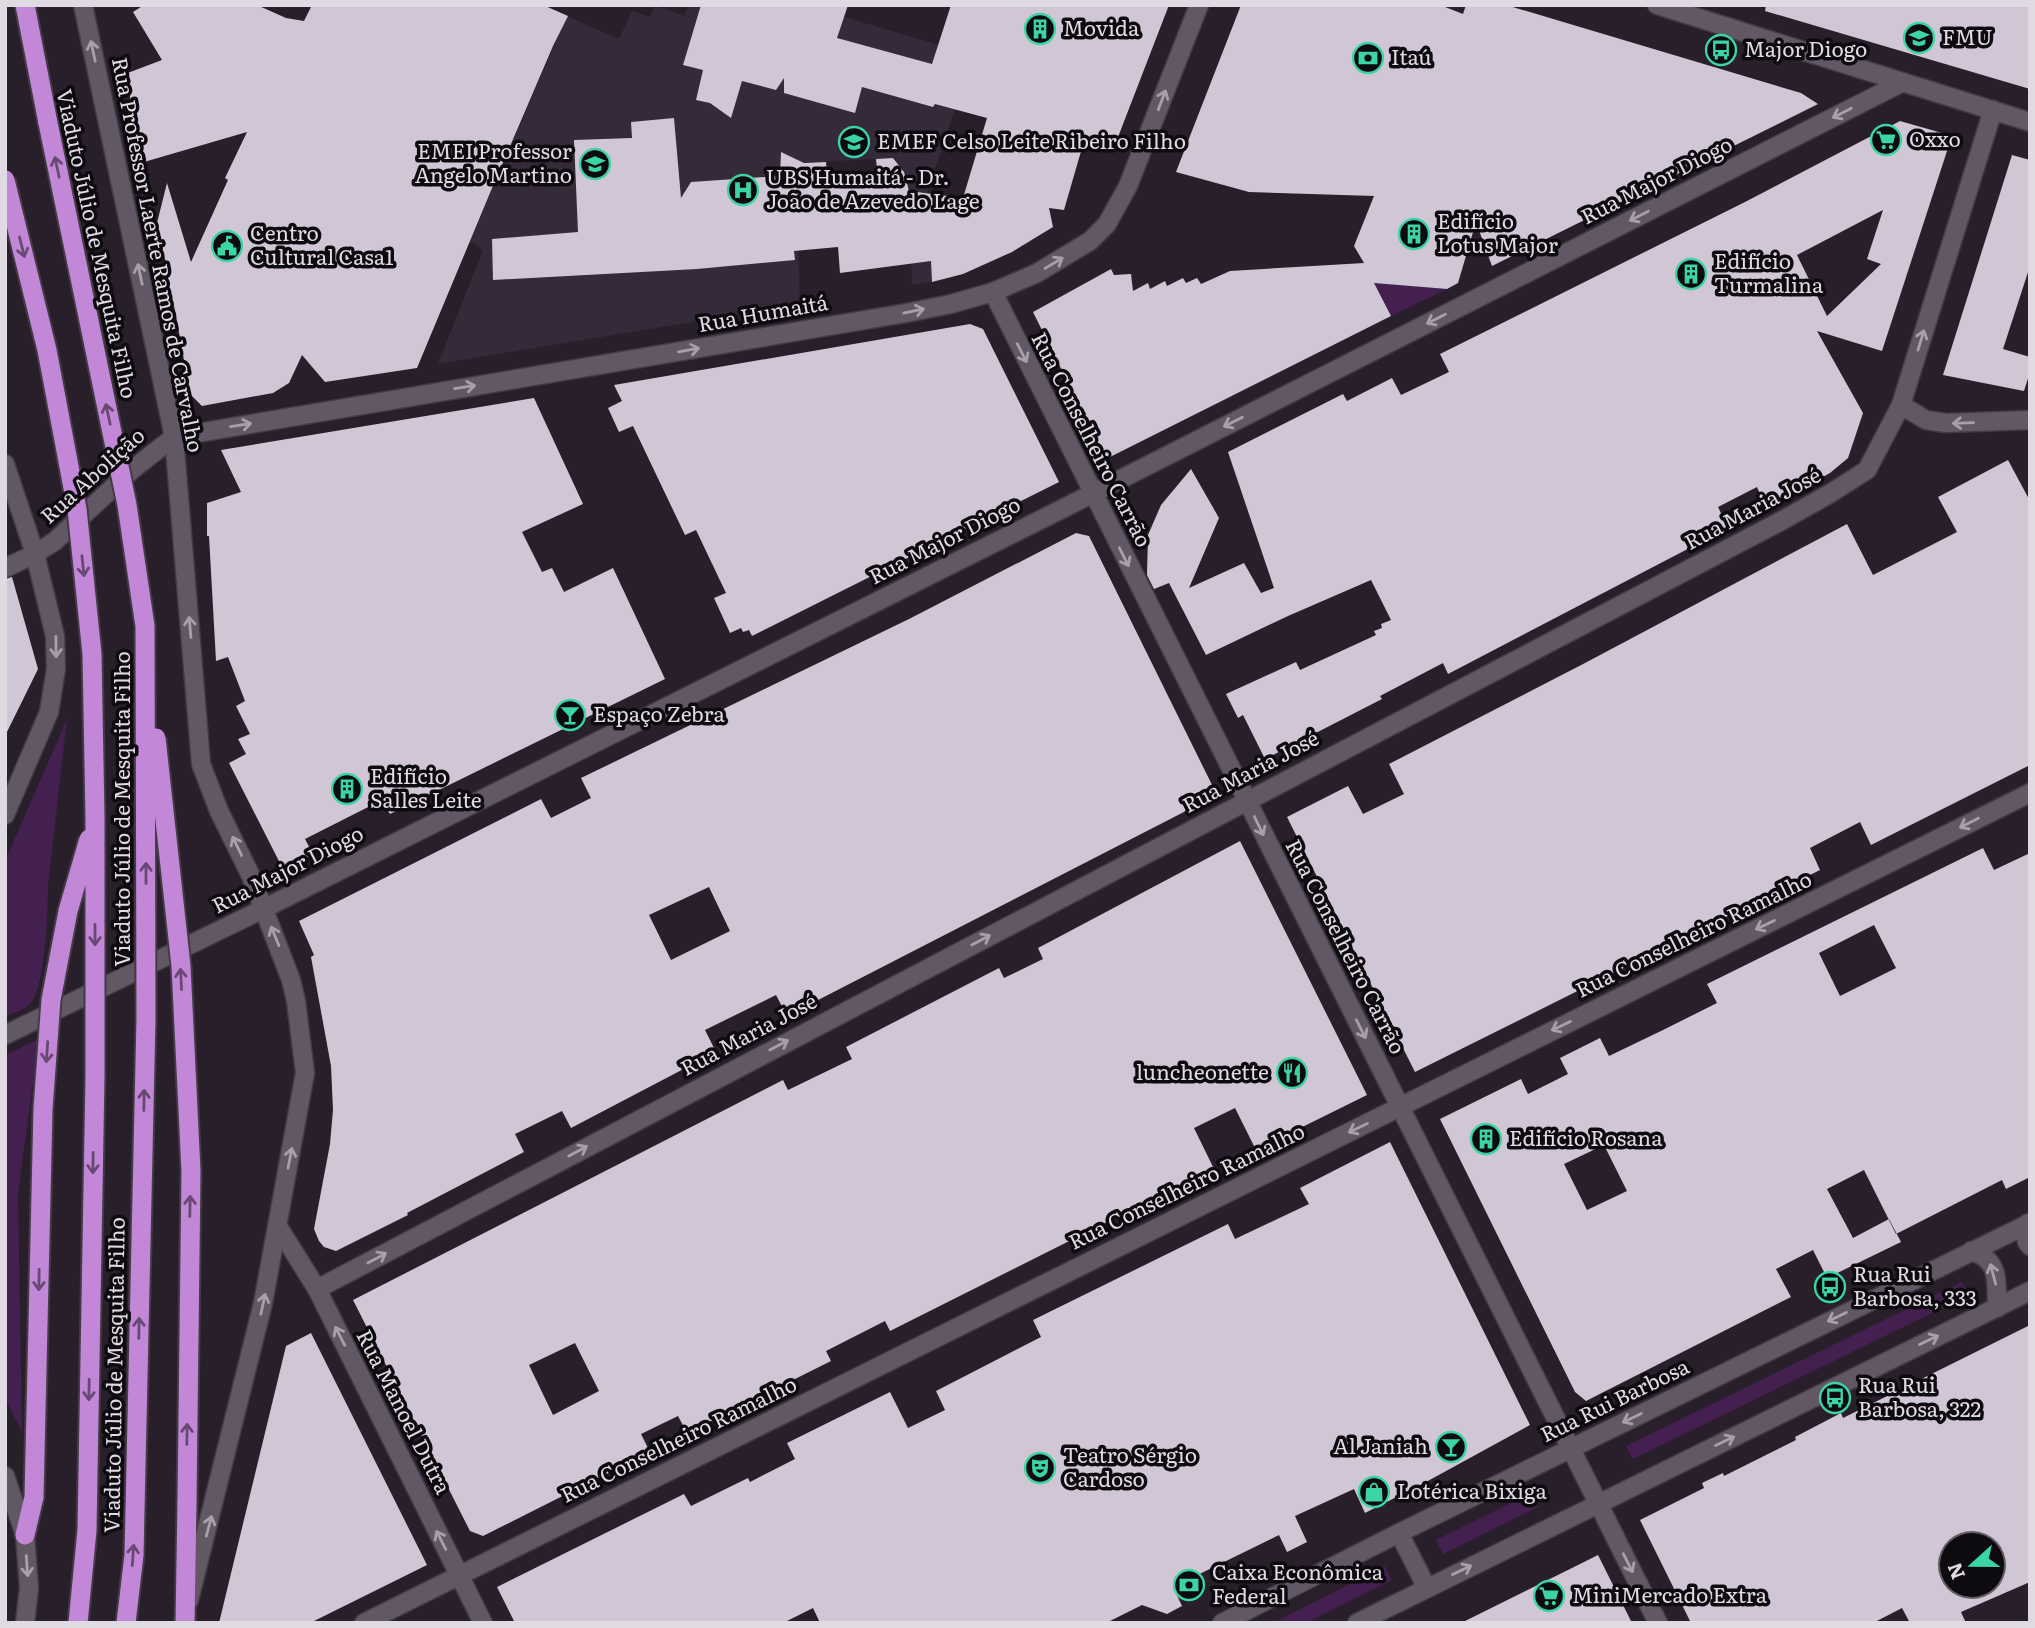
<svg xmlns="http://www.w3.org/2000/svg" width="2035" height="1628" font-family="Literata,serif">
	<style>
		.built { fill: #352a39 }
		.green { fill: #43204f }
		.building { fill: #d1c6d5; fill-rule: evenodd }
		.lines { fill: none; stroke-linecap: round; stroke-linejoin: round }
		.minor-casing { stroke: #423b45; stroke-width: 21 }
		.tertiary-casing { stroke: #423b45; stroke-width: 21 }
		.secondary-casing { stroke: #423b45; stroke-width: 21 }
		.trunk-casing { stroke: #423b45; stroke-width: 23 }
		.minor { stroke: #625865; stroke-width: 18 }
		.tertiary { stroke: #625865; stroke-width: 18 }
		.secondary { stroke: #625865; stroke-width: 18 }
		.trunk { stroke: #c387d8; stroke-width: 19 }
		.trunk-bridge-casing { stroke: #423b45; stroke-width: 23; stroke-linecap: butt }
		.trunk-bridge { stroke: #c387d8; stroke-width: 19 }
		.oneway { stroke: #a7a0aa }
		.oneway2 { stroke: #684974 }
		.labels { text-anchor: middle; stroke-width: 7; stroke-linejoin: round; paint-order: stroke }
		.poi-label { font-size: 21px; fill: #e0dae2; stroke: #0e0b10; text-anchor: start }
		.street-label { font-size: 21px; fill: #e0dae2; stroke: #0e0b10 }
	</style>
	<rect width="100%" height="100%" fill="#281f2b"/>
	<!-- built -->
	<path class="built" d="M655,5L684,16L689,5H804L973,55L927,193L932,282L912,285L908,186L902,167L894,158L796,163L800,304L438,364L483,250L470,241L567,16L619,39L632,11L650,17Z"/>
	<!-- green -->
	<path class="green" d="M1369,274L1396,285L1447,289L1391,316Z
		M67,719L48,885C48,911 46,986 30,1004C24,1010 13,1013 5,1017V861Z
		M39,1039L18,1193L22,1432L5,1398V1055Z
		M1962,1282L1969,1295L1633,1459L1626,1446Z
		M1531,1493L1538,1507L1443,1554L1436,1540Z
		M1385,1566L1392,1580L1306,1623H1273Z"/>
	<!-- building -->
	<path class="building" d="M144,5H257L286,18L304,21L312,5H543L568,16L553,46L490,193L417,368L325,382L302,355L289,383L273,393L202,406L190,394L175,310L165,271L168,269L156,227L167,183L191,262L228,180L225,178L247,132L144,162L125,74L162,60L133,12Z
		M701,5H848L837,38L932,64L951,5H1169L1113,150L1084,141L1064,210L1049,208L1053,227L1012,252L963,274L932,282L931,261L840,273L838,247L794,251L795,260L697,269L493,280L492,239L578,232L574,140L632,138L631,122L674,118L681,198L691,182L780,176L781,152L804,163L826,162L828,181L878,179L876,159L893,158L904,172L909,191L963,198L987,118L935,104L933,107L862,87L855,113L784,93V78L776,90L742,81L731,118L710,103L696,100L703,70L683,65Z
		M1241,5H1440L1463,14L1466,5H1506L1801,93L1818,104L1492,266L1476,222L1458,283L1447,289L1374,283L1391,316L1106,459L1033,312L1111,269L1114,275L1131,274L1133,291L1148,283L1150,289L1165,281L1167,286L1183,278L1186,283L1197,278L1201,284L1230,271L1364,263L1354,246L1374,196L1249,192L1176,172Z
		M1766,5H2030V89L1765,11Z
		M1900,121L1942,133L1947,139L1948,148L1882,351L1817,331L1863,413L1848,458L1830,473L1766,508L1757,487L1718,507L1728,528L1448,674L1443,663L1380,696L1382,699L1265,759L1243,715L1238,718L1226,694L1296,662L1300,670L1376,635L1374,631L1382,628L1381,624L1391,620L1371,580L1288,616L1206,655L1169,583L1154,589L1147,575L1148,535L1161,505L1191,469L1219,518L1189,588L1244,563L1261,593L1274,588L1228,452L1343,394L1347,401L1392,378L1401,395L1449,372L1440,354L1745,202ZM1883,210L1867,259L1881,264L1827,316L1797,255Z
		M2012,155L2030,160V266L2003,349L2030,357V372L2024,391L1943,375Z
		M970,324L983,329L1059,482L752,636L749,630L743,632L741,628L730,633L714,598L726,593L696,530L685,535L633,426L619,432L608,408L622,401L614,385Z
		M534,398L583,504L522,532L542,572L552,568L564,592L613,568L665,679L390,814L382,800L305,839L313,854L283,869L229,763L246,754L238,739L250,734L236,706L245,701L228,657L216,661L209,536H207V503L241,492L221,450Z
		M2008,460L2030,501V765L1871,845L1860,822L1810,848L1820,870L1415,1072L1287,817L1348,786L1363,814L1404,794L1389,764L1585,663L1847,524L1873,575L1957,532L1938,497Z
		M1076,533L1089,536L1217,795L787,1016L776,995L705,1030L716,1052L571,1128L562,1111L515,1134L524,1152L407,1213L408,1215L336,1251L324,1247L319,1241L314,1229L330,1144L333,1110L331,1066L311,957L314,955L299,921L541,799L551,818L591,798L581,778L909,619ZM709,887L730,931L671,960L649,915Z
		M12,577L38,669L5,736V579Z
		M1240,841L1367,1095L1256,1150L1235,1108L1194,1128L1215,1171L1149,1201L890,1331L885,1321L826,1351L831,1361L687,1433L678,1416L641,1434L650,1452L483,1536L470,1531L353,1300L783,1080L788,1090L852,1059L846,1047L999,968L1004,978L1043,959L1038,948ZM575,1343L599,1391L553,1415L529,1365Z
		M1983,848L1994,870L2030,853V1177L2006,1189L2002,1180L1896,1234L1864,1170L1827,1189L1853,1238L1889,1219L1901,1242L1827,1278L1813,1250L1776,1269L1791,1297L1586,1401L1575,1392L1440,1119L1521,1079L1528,1094L1568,1074L1560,1058L1600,1038L1609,1056L1663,1030L1717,1003L1707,984ZM1874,925L1896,968L1840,996L1819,953ZM1604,1145L1627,1191L1587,1210L1564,1164Z
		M1390,1142L1530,1425L1426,1482L1365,1513L1354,1489L1295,1516L1307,1542L1287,1552L1279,1535L1173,1587L1182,1606L1167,1614L1142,1605L1106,1623H820L813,1608L783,1623H515L497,1587L684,1494L691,1506L748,1478L750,1482L795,1459L787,1443L890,1392L908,1428L945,1410L936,1391L1041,1337L1033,1320L1228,1224L1235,1239L1309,1204L1300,1188Z
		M2030,1325V1582L1961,1612L1966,1623H1910L1902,1608L1873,1623H1691L1640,1520L1704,1488L1702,1483L1723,1473L1724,1476L1796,1440L1795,1437L1841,1413L1843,1418ZM1951,1544H1993V1586H1951Z
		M311,1333L427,1565L310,1623H219L286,1346Z
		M1598,1555L1632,1623H1461L1574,1567Z"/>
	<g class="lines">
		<!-- minor casing -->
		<g class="minor-casing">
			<path id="minor" d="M83,5L174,437L201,764L219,811L251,876L291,980L296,1001L305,1073L263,1303L189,1600
				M993,292L1658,1623
				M1901,405L1926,420L1946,423L2030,420
				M5,464L35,554L55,636L56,669L49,712L5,815
				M5,1035L263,909L1060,510L1903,82
				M277,1225L317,1289L483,1623
				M317,1289L1783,520L1831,493L1867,470L1901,405L1993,110
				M5,1476L25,1535L29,1588L25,1623
				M364,1623L2030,793"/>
		</g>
		<!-- tertiary casing -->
		<g class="tertiary-casing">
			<path id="tertiary" d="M5,568L35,554L55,541L133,469L174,437L906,313L951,304L993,292L1037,273L1090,241L1107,224L1128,186L1199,5"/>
		</g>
		<!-- secondary casing -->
		<g class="secondary-casing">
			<path id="secondary" d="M1657,5L2030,122
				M2028,1223L2024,1229L2027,1242L2030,1246
				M1971,1251C2001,1260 1996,1282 1997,1308
				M1399,1533L1427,1588
				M1222,1623L1399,1533L2030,1223
				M1357,1623L2030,1291"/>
		</g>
		<!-- trunk casing -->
		<g class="trunk-casing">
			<path id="trunk" d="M25,5L48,123
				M25,1535L34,1497
				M185,1623L187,1502"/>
		</g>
		<!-- minor -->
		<use href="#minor" class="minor"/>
		<!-- tertiary -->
		<use href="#tertiary" class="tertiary"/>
		<!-- secondary -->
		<use href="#secondary" class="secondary"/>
		<!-- trunk -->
		<use href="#trunk" class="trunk"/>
		<!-- trunk-bridge casing -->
		<g class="trunk-bridge-casing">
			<path id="trunk-bridge" d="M48,123L127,505L145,626L146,1018L134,1555L126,1623
				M5,180L47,350L77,509L92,654L95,818V1076L87,1530L78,1623
				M156,738L181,966L191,1171L187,1502
				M34,1497L43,1109L51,1000L68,911L89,839"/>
		</g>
		<!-- trunk-bridge -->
		<use href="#trunk-bridge" class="trunk-bridge"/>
	</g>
	<!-- one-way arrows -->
	<defs><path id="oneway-shaft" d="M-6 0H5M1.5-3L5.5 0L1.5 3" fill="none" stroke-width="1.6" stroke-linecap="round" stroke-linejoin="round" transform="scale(1.75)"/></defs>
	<g class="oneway">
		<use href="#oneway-shaft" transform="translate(93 51) rotate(-102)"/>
		<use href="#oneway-shaft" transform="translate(1162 100) rotate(-69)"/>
		<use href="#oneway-shaft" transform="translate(1842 113) rotate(153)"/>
		<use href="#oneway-shaft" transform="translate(1639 216) rotate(153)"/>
		<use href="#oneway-shaft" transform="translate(1054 263) rotate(-31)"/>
		<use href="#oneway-shaft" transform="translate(140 274) rotate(-102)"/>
		<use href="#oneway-shaft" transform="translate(914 311) rotate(-12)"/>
		<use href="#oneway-shaft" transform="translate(1436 319) rotate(153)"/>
		<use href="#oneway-shaft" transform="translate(1921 340) rotate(-73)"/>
		<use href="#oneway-shaft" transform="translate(689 350) rotate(-10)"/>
		<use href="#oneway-shaft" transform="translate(1022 353) rotate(63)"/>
		<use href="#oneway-shaft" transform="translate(465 387) rotate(-9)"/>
		<use href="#oneway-shaft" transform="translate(1233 422) rotate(153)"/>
		<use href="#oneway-shaft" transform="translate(1963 423) rotate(178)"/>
		<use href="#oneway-shaft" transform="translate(241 425) rotate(-9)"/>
		<use href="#oneway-shaft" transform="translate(1124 557) rotate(63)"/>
		<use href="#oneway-shaft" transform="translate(190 627) rotate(-95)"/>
		<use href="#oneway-shaft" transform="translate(56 647) rotate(89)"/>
		<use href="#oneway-shaft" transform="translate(1969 823) rotate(153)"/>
		<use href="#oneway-shaft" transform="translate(1259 826) rotate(64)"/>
		<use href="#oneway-shaft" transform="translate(237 846) rotate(-116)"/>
		<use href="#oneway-shaft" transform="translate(1765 925) rotate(154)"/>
		<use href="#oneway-shaft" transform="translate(275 936) rotate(-112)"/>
		<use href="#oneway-shaft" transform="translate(981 940) rotate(-28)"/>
		<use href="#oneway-shaft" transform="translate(1561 1026) rotate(154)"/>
		<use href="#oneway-shaft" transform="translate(1361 1029) rotate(63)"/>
		<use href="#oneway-shaft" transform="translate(779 1045) rotate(-28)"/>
		<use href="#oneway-shaft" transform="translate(1358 1128) rotate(154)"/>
		<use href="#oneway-shaft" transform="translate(578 1151) rotate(-28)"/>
		<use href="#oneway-shaft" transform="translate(290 1158) rotate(-79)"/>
		<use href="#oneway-shaft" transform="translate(377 1258) rotate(-28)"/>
		<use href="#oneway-shaft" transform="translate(1993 1274) rotate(-105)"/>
		<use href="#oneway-shaft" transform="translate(263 1304) rotate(-78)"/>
		<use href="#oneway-shaft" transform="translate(1837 1317) rotate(154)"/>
		<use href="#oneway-shaft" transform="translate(340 1336) rotate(-117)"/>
		<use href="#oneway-shaft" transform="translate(1929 1340) rotate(-26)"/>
		<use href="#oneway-shaft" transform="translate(1632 1418) rotate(154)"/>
		<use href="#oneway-shaft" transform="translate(1725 1441) rotate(-26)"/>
		<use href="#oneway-shaft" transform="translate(209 1526) rotate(-75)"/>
		<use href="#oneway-shaft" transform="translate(441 1540) rotate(-117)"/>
		<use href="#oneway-shaft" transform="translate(1628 1563) rotate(63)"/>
		<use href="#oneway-shaft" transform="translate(27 1566) rotate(86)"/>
		<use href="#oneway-shaft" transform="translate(1462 1570) rotate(-26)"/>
	</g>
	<g class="oneway2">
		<use href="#oneway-shaft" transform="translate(57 167) rotate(-102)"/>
		<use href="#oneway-shaft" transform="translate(22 247) rotate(76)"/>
		<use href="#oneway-shaft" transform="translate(108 414) rotate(-102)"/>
		<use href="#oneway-shaft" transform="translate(83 566) rotate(84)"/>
		<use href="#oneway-shaft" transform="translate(146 873) rotate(-90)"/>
		<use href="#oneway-shaft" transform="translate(95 935) rotate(90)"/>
		<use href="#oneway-shaft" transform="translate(181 979) rotate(-93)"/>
		<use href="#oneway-shaft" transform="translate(47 1052) rotate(94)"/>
		<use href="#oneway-shaft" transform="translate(144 1100) rotate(-89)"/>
		<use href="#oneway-shaft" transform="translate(93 1163) rotate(91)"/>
		<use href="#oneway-shaft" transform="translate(190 1206) rotate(-89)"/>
		<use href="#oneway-shaft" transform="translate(39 1280) rotate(91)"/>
		<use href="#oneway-shaft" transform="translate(139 1328) rotate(-89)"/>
		<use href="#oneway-shaft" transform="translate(89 1390) rotate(91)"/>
		<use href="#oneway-shaft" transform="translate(187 1434) rotate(-89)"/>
		<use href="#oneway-shaft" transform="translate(133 1555) rotate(-86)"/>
	</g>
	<!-- icons -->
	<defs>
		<g id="building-ring" transform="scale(1.575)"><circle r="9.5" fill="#0e0b10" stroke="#3bd4a4" stroke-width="1.5"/><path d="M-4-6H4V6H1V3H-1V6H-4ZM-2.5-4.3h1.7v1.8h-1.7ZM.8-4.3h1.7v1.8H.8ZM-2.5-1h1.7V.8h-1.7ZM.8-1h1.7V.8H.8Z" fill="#3bd4a4"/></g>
		<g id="university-ring" transform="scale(1.575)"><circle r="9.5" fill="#0e0b10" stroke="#3bd4a4" stroke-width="1.5"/><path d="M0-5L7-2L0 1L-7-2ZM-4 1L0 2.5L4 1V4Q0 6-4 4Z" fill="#3bd4a4"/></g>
		<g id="bus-ring" transform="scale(1.575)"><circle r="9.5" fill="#0e0b10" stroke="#3bd4a4" stroke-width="1.5"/><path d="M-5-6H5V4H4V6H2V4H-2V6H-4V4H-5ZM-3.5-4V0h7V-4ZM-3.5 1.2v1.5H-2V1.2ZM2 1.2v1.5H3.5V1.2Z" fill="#3bd4a4"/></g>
		<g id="bank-ring" transform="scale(1.575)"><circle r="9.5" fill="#0e0b10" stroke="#3bd4a4" stroke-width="1.5"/><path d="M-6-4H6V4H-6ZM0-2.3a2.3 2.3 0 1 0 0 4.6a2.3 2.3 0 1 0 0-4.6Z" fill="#3bd4a4"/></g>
		<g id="supermarket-ring" transform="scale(1.575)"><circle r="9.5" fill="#0e0b10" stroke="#3bd4a4" stroke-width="1.5"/><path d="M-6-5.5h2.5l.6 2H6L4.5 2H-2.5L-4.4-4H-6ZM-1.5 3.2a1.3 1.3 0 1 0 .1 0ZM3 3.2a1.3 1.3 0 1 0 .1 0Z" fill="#3bd4a4"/></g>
		<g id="school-ring" transform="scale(1.575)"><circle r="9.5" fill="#0e0b10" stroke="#3bd4a4" stroke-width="1.5"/><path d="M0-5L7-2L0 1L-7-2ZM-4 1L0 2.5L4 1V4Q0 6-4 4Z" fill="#3bd4a4"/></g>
		<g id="hospital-ring" transform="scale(1.575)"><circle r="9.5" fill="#0e0b10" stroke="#3bd4a4" stroke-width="1.5"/><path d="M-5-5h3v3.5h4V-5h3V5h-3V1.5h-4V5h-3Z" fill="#3bd4a4"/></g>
		<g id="civic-ring" transform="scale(1.575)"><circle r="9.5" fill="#0e0b10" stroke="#3bd4a4" stroke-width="1.5"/><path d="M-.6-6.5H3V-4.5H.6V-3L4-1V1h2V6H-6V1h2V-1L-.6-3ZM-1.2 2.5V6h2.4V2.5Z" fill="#3bd4a4"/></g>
		<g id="bar-ring" transform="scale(1.575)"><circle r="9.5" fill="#0e0b10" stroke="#3bd4a4" stroke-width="1.5"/><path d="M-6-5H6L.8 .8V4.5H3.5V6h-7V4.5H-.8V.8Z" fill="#3bd4a4"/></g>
		<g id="restaurant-ring" transform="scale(1.575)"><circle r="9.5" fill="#0e0b10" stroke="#3bd4a4" stroke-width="1.5"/><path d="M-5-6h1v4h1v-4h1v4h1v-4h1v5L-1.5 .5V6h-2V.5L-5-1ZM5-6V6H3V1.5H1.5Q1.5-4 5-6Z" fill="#3bd4a4"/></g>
		<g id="theatre-ring" transform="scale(1.575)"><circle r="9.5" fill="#0e0b10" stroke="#3bd4a4" stroke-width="1.5"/><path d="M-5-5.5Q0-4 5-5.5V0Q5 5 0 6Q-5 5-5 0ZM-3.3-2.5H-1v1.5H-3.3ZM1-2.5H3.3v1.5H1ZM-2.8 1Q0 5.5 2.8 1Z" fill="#3bd4a4"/></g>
		<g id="shop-ring" transform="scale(1.575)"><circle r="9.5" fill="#0e0b10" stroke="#3bd4a4" stroke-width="1.5"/><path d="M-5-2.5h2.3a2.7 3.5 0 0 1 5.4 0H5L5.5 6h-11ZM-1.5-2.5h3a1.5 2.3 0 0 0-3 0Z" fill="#3bd4a4"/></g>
	</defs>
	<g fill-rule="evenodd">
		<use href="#building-ring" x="1040" y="29"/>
		<use href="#university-ring" x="1919" y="38"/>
		<use href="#bus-ring" x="1721" y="50"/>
		<use href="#bank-ring" x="1368" y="58"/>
		<use href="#supermarket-ring" x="1886" y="140"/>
		<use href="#school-ring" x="854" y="142"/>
		<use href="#school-ring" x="595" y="164"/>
		<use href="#hospital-ring" x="743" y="190"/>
		<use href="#building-ring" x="1414" y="234"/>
		<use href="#civic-ring" x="227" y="246"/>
		<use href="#building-ring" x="1691" y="274"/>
		<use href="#bar-ring" x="570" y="715"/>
		<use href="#building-ring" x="347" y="789"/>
		<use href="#restaurant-ring" x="1292" y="1073"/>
		<use href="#building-ring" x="1486" y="1139"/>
		<use href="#bus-ring" x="1830" y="1287"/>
		<use href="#bus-ring" x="1835" y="1398"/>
		<use href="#bar-ring" x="1451" y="1447"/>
		<use href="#theatre-ring" x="1040" y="1468"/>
		<use href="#shop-ring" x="1374" y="1492"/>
		<use href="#bank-ring" x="1189" y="1585"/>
		<use href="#supermarket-ring" x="1549" y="1596"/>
	</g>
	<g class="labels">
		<!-- poi labels -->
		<g class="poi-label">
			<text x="1063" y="36">Movida</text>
			<text x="1942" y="45">FMU</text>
			<text x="1744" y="57">Major Diogo</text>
			<text x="1391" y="65">Itaú</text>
			<text x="1909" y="147">Oxxo</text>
			<text x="877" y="149">EMEF Celso Leite Ribeiro Filho</text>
			<text x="572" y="159" text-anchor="end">EMEI Professor<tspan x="572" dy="24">Angelo Martino</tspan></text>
			<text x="766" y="185">UBS Humaitá - Dr.<tspan x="766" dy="24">João de Azevedo Lage</tspan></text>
			<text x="1437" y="229">Edifício<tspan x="1437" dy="24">Lotus Major</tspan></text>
			<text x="250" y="241">Centro<tspan x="250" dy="24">Cultural Casa1</tspan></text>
			<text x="1714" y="269">Edifício<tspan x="1714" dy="24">Turmalina</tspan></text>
			<text x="593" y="722">Espaço Zebra</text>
			<text x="370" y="784">Edifício<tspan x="370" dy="24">Salles Leite</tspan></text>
			<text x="1269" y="1080" text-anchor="end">luncheonette</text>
			<text x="1509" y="1146">Edifício Rosana</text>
			<text x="1853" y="1282">Rua Rui<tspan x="1853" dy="24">Barbosa, 333</tspan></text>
			<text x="1858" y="1393">Rua Rui<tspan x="1858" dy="24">Barbosa, 322</tspan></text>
			<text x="1428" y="1454" text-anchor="end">Al Janiah</text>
			<text x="1063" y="1463">Teatro Sérgio<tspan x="1063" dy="24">Cardoso</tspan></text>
			<text x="1397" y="1499">Lotérica Bixiga</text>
			<text x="1212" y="1580">Caixa Econômica<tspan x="1212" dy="24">Federal</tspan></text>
			<text x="1572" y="1603">MiniMercado Extra</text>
		</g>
		<!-- street labels -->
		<g class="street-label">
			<text transform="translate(1657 181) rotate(-27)" y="7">Rua Major Diogo</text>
			<text transform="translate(96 244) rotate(78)" y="7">Viaduto Júlio de Mesquita Filho</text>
			<text transform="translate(157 255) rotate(79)" y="7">Rua Professor Laerte Ramos de Carvalho</text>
			<text transform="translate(763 314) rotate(-10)" y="7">Rua Humaitá</text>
			<text transform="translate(1091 440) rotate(63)" y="7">Rua Conselheiro Carrão</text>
			<text transform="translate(93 476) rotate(-42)" y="7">Rua Abolição</text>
			<text transform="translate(1753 509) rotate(-28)" y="7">Rua Maria José</text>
			<text transform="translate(945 541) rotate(-27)" y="7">Rua Major Diogo</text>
			<text transform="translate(1251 772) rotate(-28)" y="7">Rua Maria José</text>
			<text transform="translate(123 809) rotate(-90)" y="7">Viaduto Júlio de Mesquita Filho</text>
			<text transform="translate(288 870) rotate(-27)" y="7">Rua Major Diogo</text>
			<text transform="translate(1694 935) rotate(-26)" y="7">Rua Conselheiro Ramalho</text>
			<text transform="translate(1345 947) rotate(63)" y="7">Rua Conselheiro Carrão</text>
			<text transform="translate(749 1035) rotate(-28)" y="7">Rua Maria José</text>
			<text transform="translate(1187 1187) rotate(-26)" y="7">Rua Conselheiro Ramalho</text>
			<text transform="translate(115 1375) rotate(-89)" y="7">Viaduto Júlio de Mesquita Filho</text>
			<text transform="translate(1615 1401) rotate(-26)" y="7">Rua Rui Barbosa</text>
			<text transform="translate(403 1412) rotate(63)" y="7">Rua Manoel Dutra</text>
			<text transform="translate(679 1440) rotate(-26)" y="7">Rua Conselheiro Ramalho</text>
		</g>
	</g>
	<!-- border -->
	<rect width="2035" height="1628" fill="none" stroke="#e0dae2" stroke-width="14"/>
	<!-- north arrow -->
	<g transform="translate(1972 1565) rotate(249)"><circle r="33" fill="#0e0b10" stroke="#625e64" stroke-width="2"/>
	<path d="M0-5L12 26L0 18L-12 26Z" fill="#3bd4a4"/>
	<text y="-10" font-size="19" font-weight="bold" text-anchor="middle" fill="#e0dae2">N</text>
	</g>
</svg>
